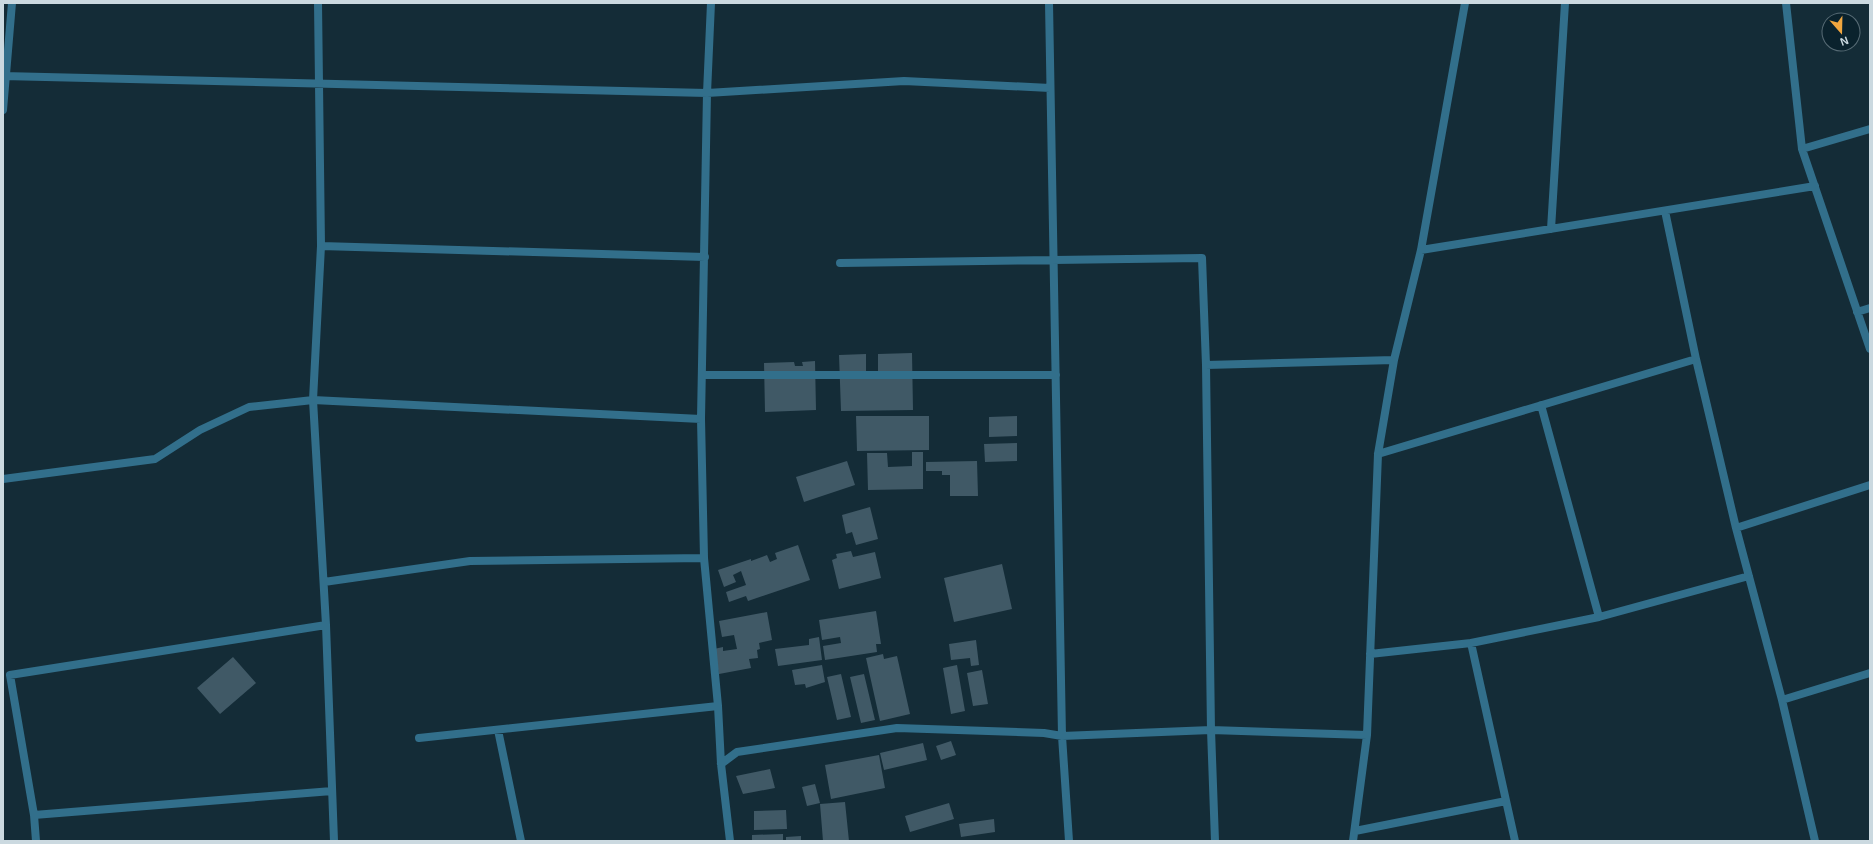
<svg xmlns="http://www.w3.org/2000/svg" width="1873" height="844" font-family="Helvetica,sans-serif">
	<style>
		.building { fill: #405966 }
		.lines { fill: none; stroke-linecap: round; stroke-linejoin: round }
		.street { stroke: #326f8b; stroke-width: 8 }
	</style>
	<rect width="100%" height="100%" fill="#142c37"/>
	<!-- building -->
	<path class="building" d="M912,353L913,410L841,411L839,355L866,354V375H878V354Z
		M815,361L816,410L765,412L764,363L794,362L795,366H803L802,362Z
		M856,416H929V450L857,451Z
		M1017,416V436L989,437V417Z
		M1017,443V461L985,462L984,444Z
		M912,452H923V489L868,490L867,453H887L888,467L912,466Z
		M847,461L855,485L804,502L796,477Z
		M977,461L978,496H950V475H942V471H926V462Z
		M870,507L878,539L856,545L852,532L846,534L842,515Z
		M798,545L810,580L748,601L746,596L729,602L726,592L746,585L741,571L733,575L736,582L724,587L718,570L751,559V561L767,555L770,562L777,559L775,553Z
		M851,551L853,557L875,552L881,578L839,589L832,560L837,558L836,554Z
		M1002,564L1012,609L954,622L944,578Z
		M876,611L881,644H876L877,652L825,660L823,646L841,643L840,637L822,640L819,620Z
		M767,612L772,640L759,643L760,649L757,650L758,658L749,659L751,668L719,674L714,649L723,647V651L737,649L734,635L722,637L719,621Z
		M819,637L822,660L778,666L775,649L809,645V639Z
		M976,640L979,665L971,666L970,658L951,660L949,644Z
		M883,654L884,659L897,656L910,714L880,721L866,658Z
		M233,657L256,683L220,714L197,688Z
		M822,665L825,682L806,688L805,684L795,685L792,670Z
		M957,665L965,711L951,714L943,668Z
		M982,670L988,704L973,706L967,673Z
		M841,674L851,717L837,720L827,677Z
		M864,674L875,720L861,723L850,677Z
		M951,741L956,755L941,760L936,746Z
		M923,743L927,760L884,770L880,753Z
		M879,755L885,788L831,799L825,765Z
		M770,769L775,788L743,794L736,776Z
		M815,784L820,803L807,806L802,787Z
		M845,802L849,841H823L820,804Z
		M949,803L954,819L910,832L905,816Z
		M786,810L787,829L754,830V811Z
		M994,819L995,832L961,837L959,824Z
		M783,834V841H752V835Z
		M801,836V841H786V837Z"/>
	<g class="lines">
		<!-- street -->
		<path class="street" d="M318,3L321,246L313,400L326,625L334,841
			M711,3L707,93L701,419L704,558L718,706L721,764L730,841
			M1049,3L1062,736L1069,841
			M1786,3L1802,149L1870,349
			M3,76L707,93L904,81L1050,88
			M3,110L12,3
			M1802,149L1870,129
			M1665,211L1696,359L1736,528L1782,700L1815,841
			M1551,229L1565,3
			M321,246L705,257
			M1421,250L1815,186
			M840,263L1202,258L1206,365L1394,360
			M1857,312L1870,308
			M1206,365L1211,730L1215,841
			M703,375H1056
			M1541,405L1599,617
			M1378,454L1696,359
			M3,479L155,459L200,430L249,407L313,400L701,419
			M1736,528L1870,485
			M324,582L470,561L704,558
			M1471,643L1515,841
			M1370,654L1471,643L1599,617L1749,576
			M1782,700L1870,673
			M498,730L521,841
			M419,738L718,706
			M721,764L737,752L897,728L1044,733L1062,736L1211,730L1367,735
			M34,815L332,791
			M1355,831L1506,801
			M36,841L34,815L10,675L326,625
			M1353,841L1367,735L1378,454L1394,360L1421,250L1465,3"/>
	</g>
	<!-- border -->
	<rect width="1873" height="844" fill="none" stroke="#cbd9e0" stroke-width="8"/>
	<!-- north arrow -->
	<g transform="translate(1841 32) rotate(160)"><circle r="19" fill="#0a222d" stroke="#576b75"/>
	<path d="M0-3L7 15L0 10L-7 15Z" fill="#f1a63f"/>
	<text y="-6" font-size="11" font-weight="bold" text-anchor="middle" fill="#cbd9e0">N</text>
	</g>
</svg>
